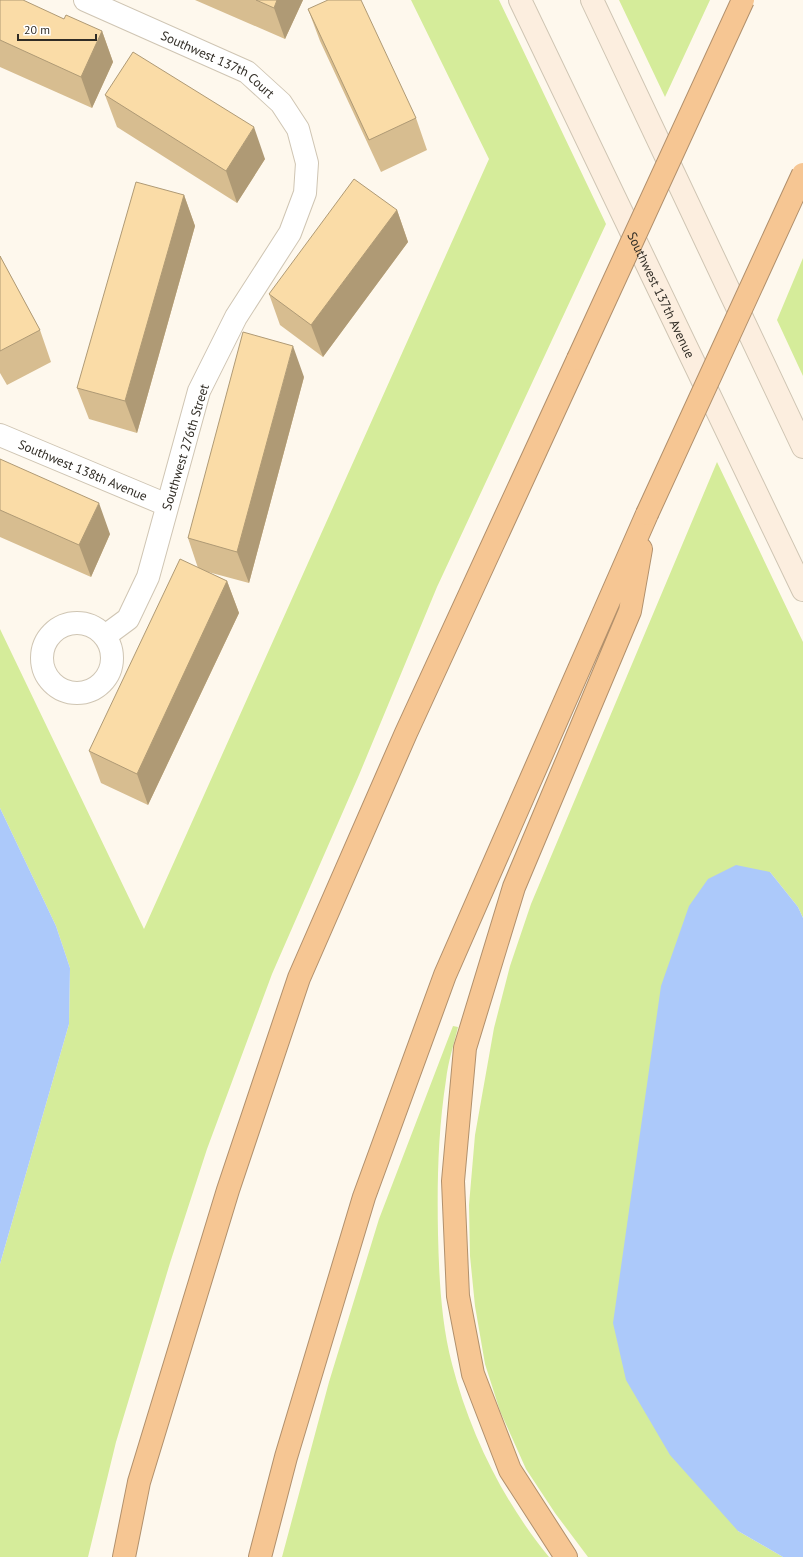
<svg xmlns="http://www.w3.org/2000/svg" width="803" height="1557" font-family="'PT Sans',sans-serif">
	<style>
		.green { fill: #d5ec9a }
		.water { fill: #acc9fa }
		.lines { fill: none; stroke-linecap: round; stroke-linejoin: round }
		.street-casing { stroke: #cfc5b3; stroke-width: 24 }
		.secondary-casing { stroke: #cfc5b3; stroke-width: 24 }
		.highway-casing { stroke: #b1906c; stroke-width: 24 }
		.street { stroke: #fff; stroke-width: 22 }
		.secondary { stroke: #fceedf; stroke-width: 22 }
		.highway { stroke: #f6c693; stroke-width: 22 }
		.highway-bridge-casing { stroke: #b1906c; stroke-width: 24; stroke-linecap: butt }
		.highway-bridge { stroke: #f6c693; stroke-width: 22 }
		.wall { fill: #d7bd90 }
		.shaded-wall { fill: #af9a75 }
		.building { fill: #fadca7; stroke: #af9a75 }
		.labels { text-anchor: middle; stroke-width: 3; stroke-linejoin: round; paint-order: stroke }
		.street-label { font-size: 13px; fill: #302c25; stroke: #fff }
	</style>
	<rect width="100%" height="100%" fill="#fef8ed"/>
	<!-- green -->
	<path class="green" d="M411,0H499L606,224L437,587L359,775L272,974L207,1149L170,1263L116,1442L88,1557H0V1264L69,1024L70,968L56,926L0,808V629L144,929L489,159Z
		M619,0H710L665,97Z
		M803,258V376L777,320Z
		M717,462L803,642V918L798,907L770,872L738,1531L783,1557H588L555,1513L526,1469L500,1411L485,1364L475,1306L470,1256L469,1205L475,1135L494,1028L510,966L531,904Z
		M453,1026L458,1027C454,1044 448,1062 446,1080C438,1131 437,1183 438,1234C439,1276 441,1322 452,1364C470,1434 503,1501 549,1557H282L329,1382L379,1219Z"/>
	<!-- water -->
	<path class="water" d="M0,808L56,926L70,968L69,1024L0,1264Z
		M736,865L770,872L798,907L803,918V1557H783L738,1531L670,1455L626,1380L613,1323L661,986L689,906L708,879Z"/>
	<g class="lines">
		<!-- street casing -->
		<g class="street-casing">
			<g id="street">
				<path id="s1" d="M85,0L247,72L281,103L298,129L307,163L305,193L290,233L236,317L199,391L148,577L128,619L105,636"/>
				<path id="s2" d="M0,435L167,505"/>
				<circle cx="77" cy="658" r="35"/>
			</g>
		</g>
		<!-- secondary casing -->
		<g class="secondary-casing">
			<g id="secondary">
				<path id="s3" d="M520,0L803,590"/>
				<path d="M592,0L803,447"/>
			</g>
		</g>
		<!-- highway casing -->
		<g class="highway-casing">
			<path id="highway" d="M124,1557L139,1482L228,1190L299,978L406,733L578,359
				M260,1557L286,1457L364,1197L445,975L647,514
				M566,1557L510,1470L473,1374L458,1296L453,1181L465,1048L514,887L630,611L641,549"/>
		</g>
		<!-- street -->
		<use href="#street" class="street"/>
		<!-- secondary -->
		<use href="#secondary" class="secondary"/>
		<!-- highway -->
		<use href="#highway" class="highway"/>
		<!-- highway-bridge casing -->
		<g class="highway-bridge-casing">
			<path id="highway-bridge" d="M578,359L743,0
				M647,514L803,174"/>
		</g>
		<!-- highway-bridge -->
		<use href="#highway-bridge" class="highway-bridge"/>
	</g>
	<!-- wall -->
	<path class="wall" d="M0,0L64,19L102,31L113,62L92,108L0,67Z
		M195,0H303L285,39Z
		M308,9L416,118L427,150L381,172L320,41Z
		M105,95L265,159L237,203L117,127Z
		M184,195L195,226L137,433L89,419L77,388Z
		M397,210L408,242L323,357L280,325L269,294Z
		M0,256L40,330L51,362L7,385L0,373Z
		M304,377L249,583L208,572L227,581L239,613L148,805L101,783L89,751L198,568L188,538Z
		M0,459L110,534L91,577L0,537Z"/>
	<!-- shaded-wall -->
	<path class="shaded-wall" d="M277,0H303L285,39L274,8Z
		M102,31L113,62L92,108L81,77Z
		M254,127L265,159L237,203L226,171Z
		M184,195L195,226L137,433L125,401Z
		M397,210L408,242L323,357L311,325Z
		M293,346L304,377L249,583L237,552Z
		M99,503L110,534L91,577L79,545Z
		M227,581L239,613L148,805L137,774Z"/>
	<!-- building -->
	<path class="building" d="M0,0H23L64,19L66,15L102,31L81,77L0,40Z
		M256,0H277L274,8Z
		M328,0H361L416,118L369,140L308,9Z
		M133,52L254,127L226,171L105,95Z
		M354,179L397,210L311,325L269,294Z
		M136,182L184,195L125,401L77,388Z
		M0,256L40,330L0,351Z
		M243,332L293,346L237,552L188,538Z
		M0,459L99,503L79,545L0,510Z
		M180,559L227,581L137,774L89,751Z"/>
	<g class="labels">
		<!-- street labels -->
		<g class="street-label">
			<text dy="5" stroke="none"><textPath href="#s1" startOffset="148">Southwest 137th Court</textPath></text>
			<text dy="5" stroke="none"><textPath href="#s3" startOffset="327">Southwest 137th Avenue</textPath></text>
			<text transform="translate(185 447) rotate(-73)" y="5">Southwest 276th Street</text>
			<text dy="5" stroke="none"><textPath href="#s2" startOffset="90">Southwest 138th Avenue</textPath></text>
		</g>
	</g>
	<!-- scale -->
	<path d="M18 34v6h78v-6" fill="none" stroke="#302c25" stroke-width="2"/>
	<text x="24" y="34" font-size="12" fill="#302c25" stroke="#ffffff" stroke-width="3" paint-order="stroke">20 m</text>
</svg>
